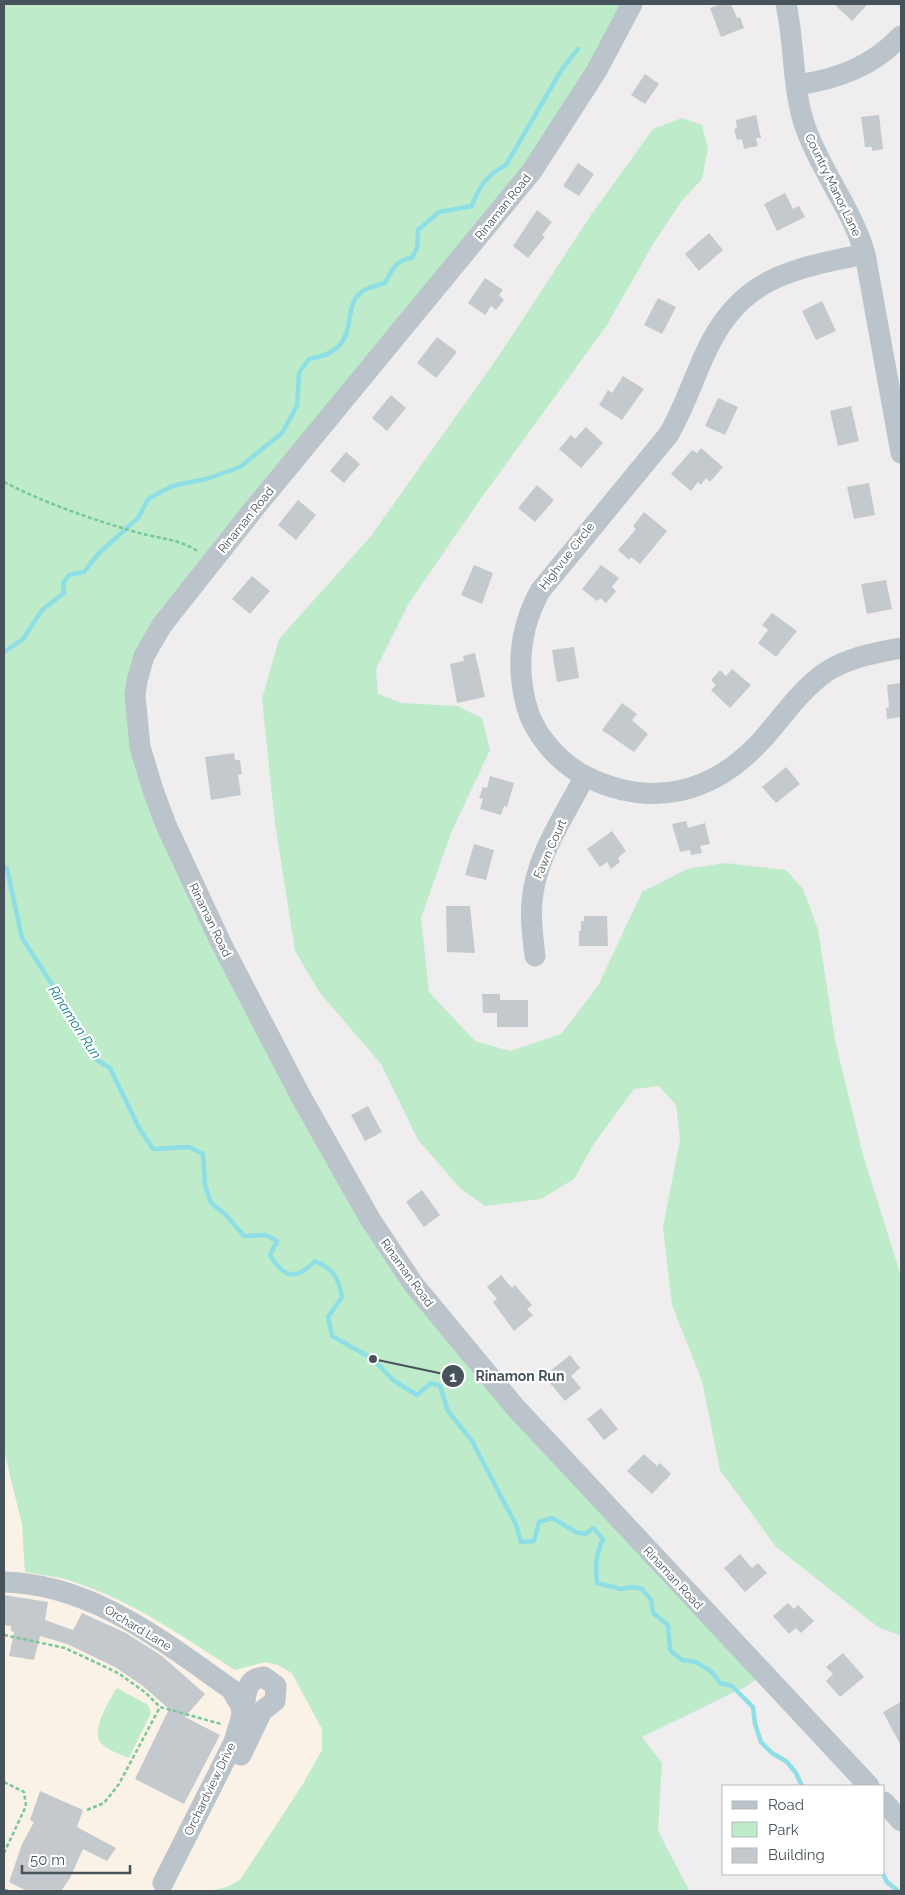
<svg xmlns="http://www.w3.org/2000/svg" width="905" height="1895" font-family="Raleway,sans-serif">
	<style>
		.commercial { fill: #faf2e7 }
		.green { fill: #beebca }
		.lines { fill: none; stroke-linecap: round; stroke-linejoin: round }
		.stream { stroke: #8edee6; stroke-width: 4.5 }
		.building { fill: #c4c9cd }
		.path { stroke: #78c797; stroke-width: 2.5; stroke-dasharray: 4 2.5; stroke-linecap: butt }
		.minor { stroke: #bac4ca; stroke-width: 21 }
		.labels { text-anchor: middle; stroke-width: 4.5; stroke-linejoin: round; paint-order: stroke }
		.street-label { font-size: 12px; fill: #47535a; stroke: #fff }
		.water-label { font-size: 14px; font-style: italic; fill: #147f89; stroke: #fff }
		.leader { fill: none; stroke: #47535a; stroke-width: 2 }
		.callout-dot { fill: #47535a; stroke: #fff; stroke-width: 2 }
		.mark-label { font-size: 15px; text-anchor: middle; font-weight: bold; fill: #fff }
		.callout-label { font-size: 14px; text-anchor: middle; font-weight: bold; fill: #47535a; stroke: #fff; stroke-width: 4.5; stroke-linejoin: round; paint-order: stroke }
	</style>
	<rect width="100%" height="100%" fill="#f0edee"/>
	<!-- commercial -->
	<path class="commercial" d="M4,1451L22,1524L25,1572L73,1581L129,1605L165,1624L234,1670L265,1662L278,1665L291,1673L322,1729V1750L303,1784L240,1880L227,1887L210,1891H175L163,1883L151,1891H4Z"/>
	<!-- green -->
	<path class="green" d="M4,4H632L568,116L253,510L137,681L166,825L384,1242L763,1675L745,1687L642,1737L662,1763L658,1831L689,1890L696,1891H210L227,1887L240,1880L303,1784L322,1750V1729L292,1673L278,1665L265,1662L235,1670C183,1637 133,1601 74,1582C59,1576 41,1575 25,1572L22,1524L4,1451Z
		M682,118L702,125L708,149L702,179L681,202L653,244L607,325L482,497L409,603L376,669L378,694L402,703L457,706L482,718L490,750L451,833L421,918L429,992L475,1041L510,1051L561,1034L598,986L642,892L687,869L725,863L786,870L803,889L818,929L835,1040L863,1155L901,1276V1636L878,1627L776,1547L720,1470L702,1381L672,1305L663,1227L680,1140L676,1105L659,1086L634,1089L593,1145L574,1179L541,1199L485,1206L461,1189L418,1140L381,1064L320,993L295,951L275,823L262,699L279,639L371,536L500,354L591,215L653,129Z
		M117,1688L148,1705L151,1713L129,1758C120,1754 107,1750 101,1743C90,1731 110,1699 117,1688Z"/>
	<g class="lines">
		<!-- stream -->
		<path class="stream" d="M4,652L23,639L42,610L64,593L63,583L69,575L84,572L98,554L138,518L148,499L172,486L206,479L240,467L282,433L297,406L299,373L309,359C367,349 337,308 363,291C369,287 378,285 385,283C392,269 396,260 412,258L417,248L418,230L439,212L472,206C479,186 487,175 506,165L562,69L578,49
			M4,866L7,869L22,938L70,1012L97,1060L110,1068L139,1128L153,1149L189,1147L203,1154L205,1185L211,1203L226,1215L244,1236L266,1235L277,1241L270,1255C283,1278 296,1281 315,1261C334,1270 338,1276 342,1297L328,1317L332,1336L373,1359L393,1380L417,1395L431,1383L440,1386L448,1411L472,1441L516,1525L521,1542L534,1541L539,1522L552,1518L576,1532L586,1534L593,1528L603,1539C596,1554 595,1566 597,1583L621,1589L632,1587L642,1589L651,1600L653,1613L668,1625L670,1650L682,1660L696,1662L712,1672L720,1683L732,1686L753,1707L755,1724L761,1742L772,1753L787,1762L796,1773L802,1786
			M883,1874L887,1882L898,1891"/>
	</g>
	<!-- building -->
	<path class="building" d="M721,4H731L737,18L740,17L744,28L721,37L710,8Z
		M834,4H868L852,21Z
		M645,74L659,84L645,104L631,95Z
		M756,115L761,138H756L758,146L744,149L742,139L737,140L734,129L737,128L736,120Z
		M879,115L883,149L872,151V147H865L861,117Z
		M578,163L594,174L579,196L563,186Z
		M785,193L793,209L799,206L805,217L777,231L764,204Z
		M537,210L552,222L542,235L545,237L528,258L513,246Z
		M709,233L723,250L699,271L685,254Z
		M485,278L503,290L499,295L504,300L496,310L491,306L485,315L468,303Z
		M658,298L676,307L662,334L644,325Z
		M822,301L836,331L816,340L802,311Z
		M437,337L457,352L436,378L417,363Z
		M623,376L644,389L622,420L599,405L608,390L612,393Z
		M391,395L406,408L387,431L372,418Z
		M718,398L738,407L725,435L705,426Z
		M851,406L859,441L838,446L830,411Z
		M586,427L603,443L581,468L559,449L571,435L575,439Z
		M701,448L723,467L710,482L706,478L701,485L698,482L691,491L671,474L692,450L697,453Z
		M346,452L360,464L344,483L330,471Z
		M869,483L875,515L854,519L847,487Z
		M537,485L554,500L535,522L518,508Z
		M298,500L316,515L296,540L278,525Z
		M644,512L667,531L640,564L631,557L629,560L618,550L636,529L633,526Z
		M474,565L493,573L482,604L461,595Z
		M601,565L619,578L612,587L616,591L606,603L600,598L597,601L582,589Z
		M252,576L270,591L250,614L232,599Z
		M886,580L892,609L867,614L861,584Z
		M772,613L797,631L776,657L758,643L768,630L762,625Z
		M574,647L579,678L557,682L552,650Z
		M475,653L485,697L457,703L450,664L464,661L463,656Z
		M732,669L751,685L730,708L711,690L716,685L711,680L720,670L726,676Z
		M901,683V717L887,719L886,708L889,707L887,685Z
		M622,703L637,714L632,720L648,734L634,752L602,730Z
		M234,753L235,760H240L242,774L238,775L241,795L211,800L205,757Z
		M786,767L800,784L776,803L762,787Z
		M490,776L514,783L507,807L504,806L501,815L480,809L483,799L479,798L483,787L487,788Z
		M686,821L688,828L705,823L710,844L700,846L702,853L691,855L690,850L680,852L672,824Z
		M612,831L626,851L618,858L620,862L611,869L607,862L600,867L587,849Z
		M474,844L494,850L486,880L465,875Z
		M446,906H470L475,953L447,952Z
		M584,916H607L608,946H579V931H581V921H584Z
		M482,994H500V1000H528V1027H497V1013H483Z
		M368,1106L382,1132L365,1141L351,1115Z
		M422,1190L440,1215L424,1227L406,1202Z
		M501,1275L512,1288L515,1285L532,1305L527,1309L533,1315L514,1331L493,1302L497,1299L487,1287Z
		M570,1355L580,1368L571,1376L581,1388L565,1401L544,1376Z
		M601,1408L618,1429L604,1440L587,1419Z
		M644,1454L657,1466L660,1463L671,1474L652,1494L627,1471Z
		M740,1554L752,1568L758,1563L767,1573L745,1592L724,1568Z
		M4,1595L48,1602L45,1620L73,1630L82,1613L126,1633L162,1656L205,1694L185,1717L220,1735L184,1804L135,1779L169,1709L143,1686L115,1667L67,1644L40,1636L34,1660L9,1656L14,1632L11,1631V1626L4,1625Z
		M788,1603L794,1609L798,1605L814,1621L801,1633L796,1628L789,1634L773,1616Z
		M843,1653L864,1677L840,1697L826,1681L833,1674L826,1667Z
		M901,1702V1746L883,1712Z
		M40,1791L83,1810L77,1827L116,1848L107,1861L83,1849L70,1878L61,1891H27L9,1882L22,1844L34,1822L30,1820Z"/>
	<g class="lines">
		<!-- path -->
		<path class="path" d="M4,482C45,503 88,518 132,531C158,539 173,537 198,551
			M4,1635L65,1648L118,1673L146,1693L160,1707L221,1724
			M4,1782L24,1792L26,1806L4,1853
			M87,1810L104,1803L119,1784L160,1707
			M4,1890L10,1891"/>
		<!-- minor -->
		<path class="minor" d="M632,4L597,70L532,171L253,510L162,625L144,656L137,681L135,695L140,747L154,793L166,825L220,941L300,1095L370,1219L414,1285L515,1407L869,1786
			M786,4C795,44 792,92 806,129C822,173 852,209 865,254L901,453
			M797,85C838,79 873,66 901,36
			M865,254C790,269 739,278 705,354C693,380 684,408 669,434L540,591C521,626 516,665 526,704C533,734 560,764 587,777C653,809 713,793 761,741C782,718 800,690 826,672C849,657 875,653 901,648
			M535,956C533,938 530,920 532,902C535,857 565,815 585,776
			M4,1582C92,1584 162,1641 231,1689L241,1706L242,1715L234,1742L163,1883
			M241,1755L262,1711L275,1701L276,1686L264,1677C242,1679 248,1698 242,1713
			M884,1802L901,1821"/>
	</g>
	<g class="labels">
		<!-- street labels -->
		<g class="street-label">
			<text transform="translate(833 185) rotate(64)" y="4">Country Manor Lane</text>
			<text transform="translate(503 207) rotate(-51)" y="4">Rinaman Road</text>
			<text transform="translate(246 520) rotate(-51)" y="4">Rinaman Road</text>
			<text transform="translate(567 556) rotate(-52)" y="4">Highvue Circle</text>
			<text transform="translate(550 849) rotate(-66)" y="4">Fawn Court</text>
			<text transform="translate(210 920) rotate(64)" y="4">Rinaman Road</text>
			<text transform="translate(407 1273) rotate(54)" y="4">Rinaman Road</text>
			<text transform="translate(673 1578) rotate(47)" y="4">Rinaman Road</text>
			<text transform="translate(138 1628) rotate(31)" y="4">Orchard Lane</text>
			<text transform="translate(210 1789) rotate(-64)" y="4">Orchardview Drive</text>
		</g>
		<!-- water labels -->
		<g class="water-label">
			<text transform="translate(75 1022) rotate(57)" y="5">Rinamon Run</text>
		</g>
	</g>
	<!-- callouts -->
	<path class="leader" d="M373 1359L453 1376"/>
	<g class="callout-dot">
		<circle cx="373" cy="1359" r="5"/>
		<circle cx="453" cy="1376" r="12"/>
	</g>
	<g class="mark-label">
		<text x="453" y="1382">1</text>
	</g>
	<g class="callout-label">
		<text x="520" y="1381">Rinamon Run</text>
	</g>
	<!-- border -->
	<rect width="905" height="1895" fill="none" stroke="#47535a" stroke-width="10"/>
	<!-- legend -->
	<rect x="722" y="1785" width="162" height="90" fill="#ffffff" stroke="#b5babd"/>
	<rect x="732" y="1801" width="25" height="8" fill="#bac4ca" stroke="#b5babd"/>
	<text x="768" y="1810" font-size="15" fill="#47535a">Road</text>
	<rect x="732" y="1822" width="25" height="15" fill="#beebca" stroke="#b5babd"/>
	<text x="768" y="1835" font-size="15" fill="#47535a">Park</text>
	<rect x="732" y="1848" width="25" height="15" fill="#c4c9cd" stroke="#b5babd"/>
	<text x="768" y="1860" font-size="15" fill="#47535a">Building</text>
	<!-- scale -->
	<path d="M22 1865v8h108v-8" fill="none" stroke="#47535a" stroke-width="2.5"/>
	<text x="30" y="1865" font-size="15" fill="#47535a" stroke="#ffffff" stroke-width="4" paint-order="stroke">50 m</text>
</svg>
